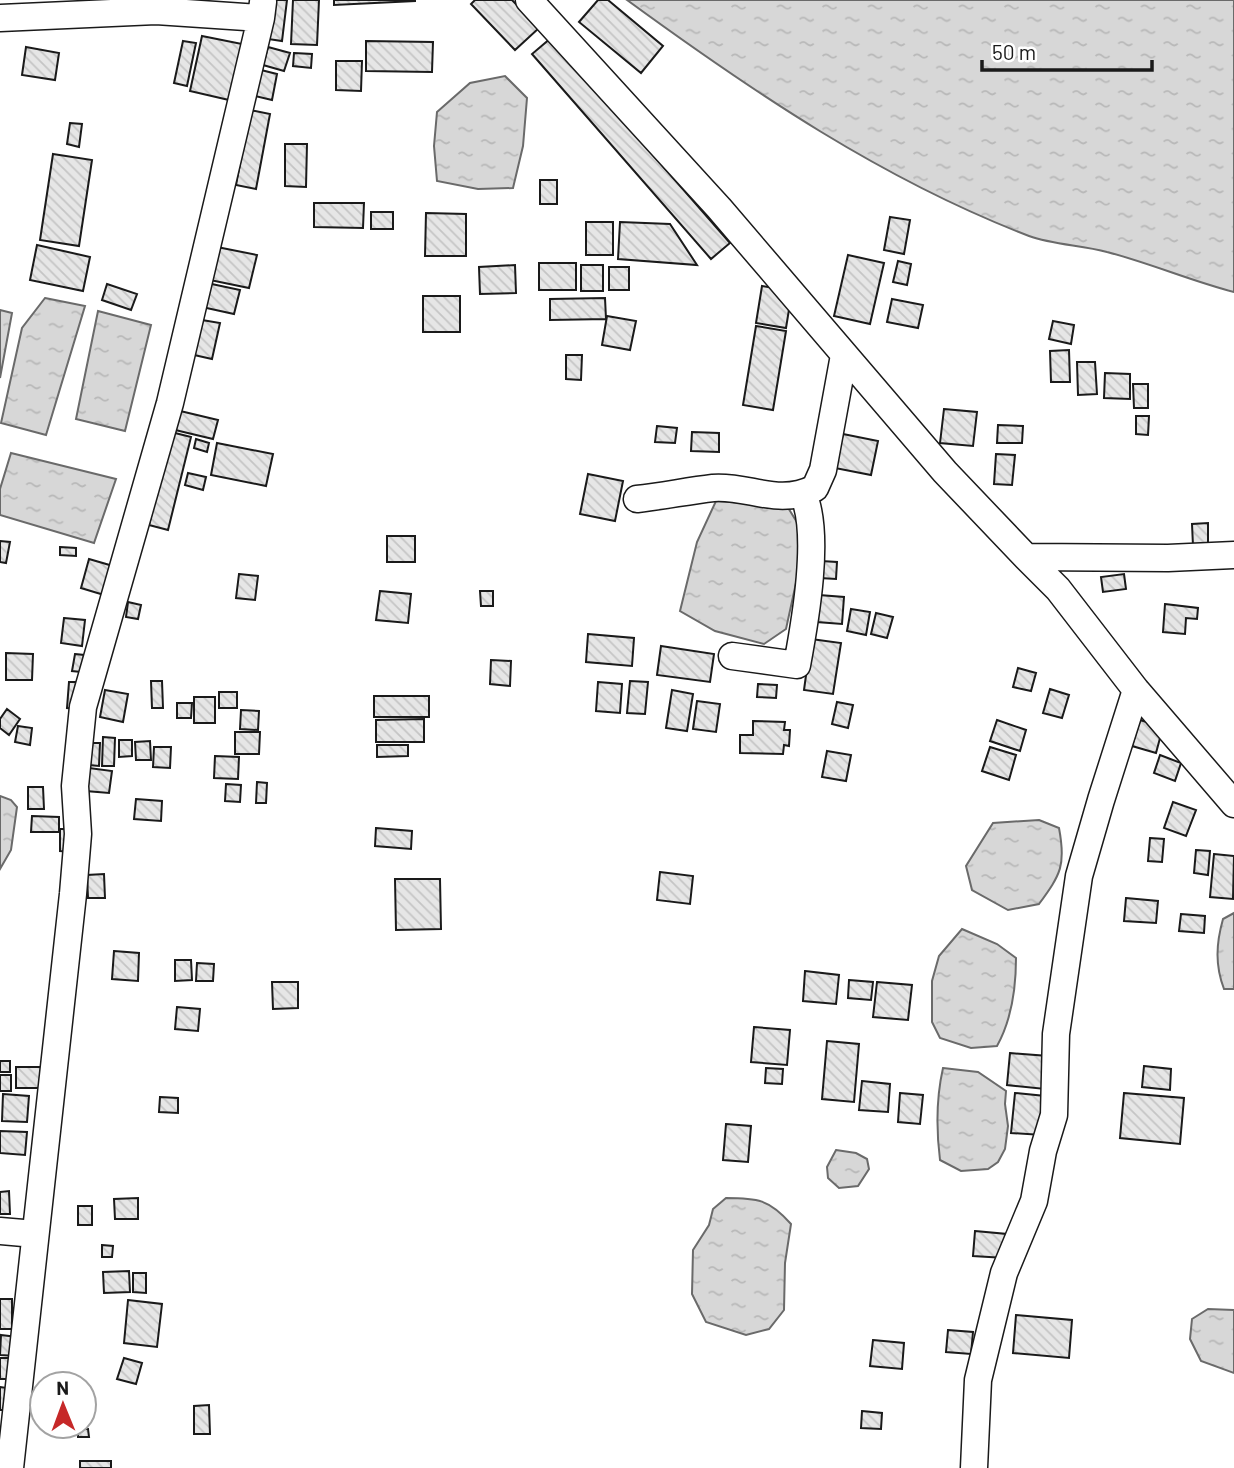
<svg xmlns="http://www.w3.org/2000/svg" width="1234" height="1468" font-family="Barlow,sans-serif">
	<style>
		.water { fill: url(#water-ripples); stroke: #6a6a6a; stroke-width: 2 }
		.building { fill: url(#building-back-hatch); stroke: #1a1a1a; stroke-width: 2 }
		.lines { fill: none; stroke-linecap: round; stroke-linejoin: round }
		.minor-casing { stroke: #1a1a1a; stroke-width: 29 }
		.minor { stroke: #fff; stroke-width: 26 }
	</style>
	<defs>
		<pattern id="water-ripples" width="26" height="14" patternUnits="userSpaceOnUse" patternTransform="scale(1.75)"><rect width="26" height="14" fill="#d7d7d7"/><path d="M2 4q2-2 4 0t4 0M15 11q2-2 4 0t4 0" fill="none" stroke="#b8b8b8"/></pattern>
		<pattern id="building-back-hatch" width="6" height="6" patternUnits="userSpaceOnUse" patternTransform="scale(1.75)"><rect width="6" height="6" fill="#e6e6e6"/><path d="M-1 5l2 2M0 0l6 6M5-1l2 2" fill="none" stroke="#c5c5c5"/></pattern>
	</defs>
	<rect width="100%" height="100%" fill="#fff"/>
	<!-- water -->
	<path class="water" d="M627,0H1234V292C1191,281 1150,263 1107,252C1082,245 1054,245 1029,236C883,180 753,92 627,0Z
		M505,76L527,98L523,146L513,188L478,189L437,181L434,146L437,112L470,83Z
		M45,298L85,306L46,435L1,423L22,328Z
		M0,310L12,313L0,378Z
		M98,311L151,325L125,431L76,419Z
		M11,453L116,479L94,543L0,515V489Z
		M716,501L787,506L806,537L786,629L764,644L715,631L680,611L697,542Z
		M0,796L11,800L17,807L11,850L0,869Z
		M1039,820L1059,828C1066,865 1061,874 1039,904L1008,910L972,890L966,866L993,823Z
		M1234,913V989H1224C1215,965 1216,944 1223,919Z
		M962,929L997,944L1016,958C1016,988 1012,1019 997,1046L971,1048L940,1038L932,1022V981L939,956Z
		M943,1068L978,1072L1006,1091L1005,1104L1008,1126L1005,1149L998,1162L988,1169L961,1171L940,1160C936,1128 936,1099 943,1068Z
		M836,1150L856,1153L867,1159L869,1169L858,1186L839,1188L828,1178L827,1167Z
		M726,1198C757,1198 769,1199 791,1224L785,1263L784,1310L769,1329L746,1335L706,1322L692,1294L693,1250L709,1225L713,1209Z
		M1208,1309L1234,1310V1373L1201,1361L1190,1339L1192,1319Z"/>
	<!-- building -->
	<path class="building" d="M273,0H287L282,41L268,39Z
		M293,0H319L317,45L291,44Z
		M334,0H415V1L334,5Z
		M475,0H512L539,28L515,50L471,4Z
		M598,0H608L663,46L641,73L579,22Z
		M202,36L242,44L229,100L190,91Z
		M551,38L730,243L711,259L532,54Z
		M183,41L196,43L187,86L174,83Z
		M366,41L433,42L432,72L366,71Z
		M26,47L59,53L55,80L22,75Z
		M268,47L290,53L284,71L263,65Z
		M294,53L312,54L311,68L293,66Z
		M336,61H362L361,91L336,90Z
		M257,69L277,74L272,100L251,95Z
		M250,110L270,114L256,189L236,185Z
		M70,123L82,124L79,147L67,144Z
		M285,144H307L306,187L285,186Z
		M53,154L92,160L79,246L40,240Z
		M540,180H557V204H540Z
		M314,203H364L363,228L314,227Z
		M371,212H393V229H371Z
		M426,213L466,214V256H425Z
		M890,217L910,220L904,254L884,250Z
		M586,222H613V255H586Z
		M620,222L670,224L697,265L618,259Z
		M37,245L90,257L83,291L30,280Z
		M217,247L257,255L249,288L210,280Z
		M848,255L884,263L870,324L834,316Z
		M898,261L911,264L907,285L893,282Z
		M539,263H576V290H539Z
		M515,265L516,293L480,294L479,267Z
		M581,265H603V291H581Z
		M609,267H629V290H609Z
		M207,283L240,290L234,314L202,307Z
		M107,284L137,294L131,310L102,300Z
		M762,286L792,291L786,328L756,323Z
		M423,296H460V332H423Z
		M605,298L606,319L550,320V299Z
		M892,299L923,305L918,328L887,322Z
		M607,316L636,321L630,350L602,345Z
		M202,320L220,323L212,359L194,355Z
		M1053,321L1074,325L1071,344L1049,339Z
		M756,326L786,331L773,410L743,405Z
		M1069,350L1070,382H1051L1050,351Z
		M566,355H582L581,380L566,379Z
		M1077,362H1095L1097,394L1078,395Z
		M1105,373L1130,374V399L1104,398Z
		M1133,384H1148V408H1134Z
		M944,409L977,412L973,446L940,443Z
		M176,410L218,420L213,439L171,429Z
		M1136,416H1149L1148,435L1136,434Z
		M998,425L1023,426L1022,443H997Z
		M657,426L677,428L675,443L655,442Z
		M171,432L191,437L168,530L149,525Z
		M692,432L719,433V452L691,451Z
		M843,434L878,441L871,475L835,468Z
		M196,439L209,443L207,452L194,448Z
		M217,443L273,454L266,486L211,475Z
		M996,454L1015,455L1012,485L994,484Z
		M188,473L206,477L203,490L185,485Z
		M588,474L623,481L615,521L580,514Z
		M1208,523V545L1193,546L1192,524Z
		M387,536H415V562H387Z
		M0,541L10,542L6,563L0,562Z
		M60,547L76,548V556L60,555Z
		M89,559L113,566L104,595L81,588Z
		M821,561L837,562L836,579L820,578Z
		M239,574L258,576L255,600L236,598Z
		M1124,574L1126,589L1103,592L1101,577Z
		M380,591L411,594L408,623L376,620Z
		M480,591H493V606H481Z
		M819,595L844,597L842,624L817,622Z
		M128,602L141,605L138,619L126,617Z
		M1165,604L1198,608L1197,619L1186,618L1185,634L1163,632Z
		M851,609L870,612L866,635L847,631Z
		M876,613L893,617L887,638L871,634Z
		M64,618L85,620L82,646L61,643Z
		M588,634L634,638L632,666L586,662Z
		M811,639L841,643L833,694L804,690Z
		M661,646L714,654L710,682L657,675Z
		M6,653L33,654L32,680H6Z
		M75,654L84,655L81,672L72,671Z
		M491,660L511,661L510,686L490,684Z
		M1018,668L1036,673L1031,691L1013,687Z
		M151,681H162L163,708H152Z
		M630,681L648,682L645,714L627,713Z
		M69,682H81L78,709L67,708Z
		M598,682L622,684L620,713L596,711Z
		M758,684L777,685L776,698L757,697Z
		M1050,689L1069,695L1062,718L1043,713Z
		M105,690L128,694L123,722L100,717Z
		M672,690L693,694L687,731L666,728Z
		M219,692H237V708H219Z
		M374,696H429V717H374Z
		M194,697H215V723H194Z
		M697,701L720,704L716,732L693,729Z
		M837,702L853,705L848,728L832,724Z
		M177,703H192L191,718H177Z
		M7,709L20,719L9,735L0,728V719Z
		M241,710L259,711L258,730L240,729Z
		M424,719V742H376V720Z
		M997,720L1026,730L1020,751L990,741Z
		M1140,720L1163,727L1156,753L1132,746Z
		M753,721L785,722L784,730H790L789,746L784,745L783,754L740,753V735H753Z
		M18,726L32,728L30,745L15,742Z
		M235,732H260L259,754H235Z
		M103,737L115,738L114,766H102Z
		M119,740H132V756L119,757Z
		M150,741L151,760H136L135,742Z
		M90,743H100L99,766L89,765Z
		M377,745H408V756L377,757Z
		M154,747H171L170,768L153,767Z
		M990,747L1016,755L1009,780L982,771Z
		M827,751L851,755L846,781L822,777Z
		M1160,755L1181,763L1175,781L1154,773Z
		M215,756L239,757L238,779L214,778Z
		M89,768L112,771L109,793L86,791Z
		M257,782L267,783L266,803H256Z
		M226,784L241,785L240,802L225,801Z
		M28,787H43L44,809H28Z
		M136,799L162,801L161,821L134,819Z
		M1173,802L1196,810L1186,836L1164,828Z
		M32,816L59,817V832H31Z
		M376,828L412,831L411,849L375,846Z
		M60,829H71V852L60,851Z
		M1150,838L1164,839L1162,862L1148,861Z
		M1196,850L1210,851L1208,875L1194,873Z
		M1214,854L1234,856L1233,899L1210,897Z
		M660,872L693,876L690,904L657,900Z
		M104,874L105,898H88L87,875Z
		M395,879H440L441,929L396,930Z
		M1126,898L1158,901L1156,923L1124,921Z
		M1181,914L1205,916L1204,933L1179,931Z
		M114,951L139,953L138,981L112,979Z
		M175,960H191L192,980L175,981Z
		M197,963L214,964L213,981H196Z
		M805,971L839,975L836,1004L803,1001Z
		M849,980L873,982L871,1000L848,998Z
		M272,982H298V1008L273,1009Z
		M877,982L912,985L908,1020L873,1017Z
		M177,1007L200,1009L198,1031L175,1029Z
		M754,1027L790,1030L787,1065L751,1062Z
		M827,1041L859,1044L854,1102L822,1099Z
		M1010,1053L1048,1056L1045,1089L1007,1085Z
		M0,1061H10V1072H0Z
		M1144,1066L1171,1069L1170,1090L1142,1087Z
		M16,1067H45V1088H16Z
		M766,1068L783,1069L782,1084L765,1083Z
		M0,1075H11V1091H0Z
		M862,1081L890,1084L888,1112L859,1110Z
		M900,1093L923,1095L920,1124L898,1122Z
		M1015,1093L1045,1096L1042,1135L1011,1133Z
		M1124,1093L1184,1098L1180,1144L1120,1138Z
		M3,1094L29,1096L27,1122L2,1121Z
		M160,1097L178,1098V1113L159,1112Z
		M726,1124L751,1126L748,1162L723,1160Z
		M0,1131L27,1132L25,1155L0,1153Z
		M9,1191L10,1214H0V1192Z
		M138,1198V1219H115L114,1199Z
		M78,1206H92V1225H78Z
		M975,1231L1007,1234L1005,1258L973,1256Z
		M102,1245L113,1246L112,1257H102Z
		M129,1271L130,1292L104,1293L103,1272Z
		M133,1273H146V1293L133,1292Z
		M0,1299H12V1329H0Z
		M128,1300L162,1304L157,1347L124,1343Z
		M1016,1315L1072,1320L1069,1358L1013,1353Z
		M948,1330L973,1332L971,1354L946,1352Z
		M1,1335L17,1337L16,1356L0,1355Z
		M873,1340L904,1343L902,1369L870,1366Z
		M0,1358H9L8,1379H0Z
		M124,1358L142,1363L136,1384L117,1379Z
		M0,1387L7,1388L3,1410H0Z
		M84,1395H89L90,1421H84Z
		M209,1405L210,1434H194V1406Z
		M862,1411L882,1413L881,1429L861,1428Z
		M78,1429H88L89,1437H78Z
		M80,1461H111V1468H80Z"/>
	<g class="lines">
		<!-- minor casing -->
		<g class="minor-casing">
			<path id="minor" d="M529,0L719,208L945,472L1026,557L1168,558L1234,555
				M0,18L156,11L261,18L263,2
				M637,499C663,496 688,491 713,488C749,485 778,507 815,488L823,470L844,355
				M1026,557L1058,589L1136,690L1234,804
				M732,656L797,665C805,622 821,533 803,494
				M0,1231L35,1234
				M10,1468L73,894L78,834L75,786L83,707L170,403L261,18
				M974,1468L978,1380L1004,1273L1034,1201L1043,1151L1054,1115L1056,1034L1079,876L1101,800L1136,690"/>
		</g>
		<!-- minor -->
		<use href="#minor" class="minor"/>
	</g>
	<!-- north arrow -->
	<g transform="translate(63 1405) rotate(359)"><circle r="33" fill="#ffffff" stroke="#a3a3a3" stroke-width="2"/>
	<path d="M0-5L12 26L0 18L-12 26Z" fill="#c62828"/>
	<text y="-10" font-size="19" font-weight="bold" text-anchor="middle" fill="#1a1a1a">N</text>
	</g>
	<!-- scale -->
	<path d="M982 60v10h170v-10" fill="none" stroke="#1a1a1a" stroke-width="3.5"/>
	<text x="992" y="60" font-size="21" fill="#1a1a1a" stroke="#ffffff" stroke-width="5" paint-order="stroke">50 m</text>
</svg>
